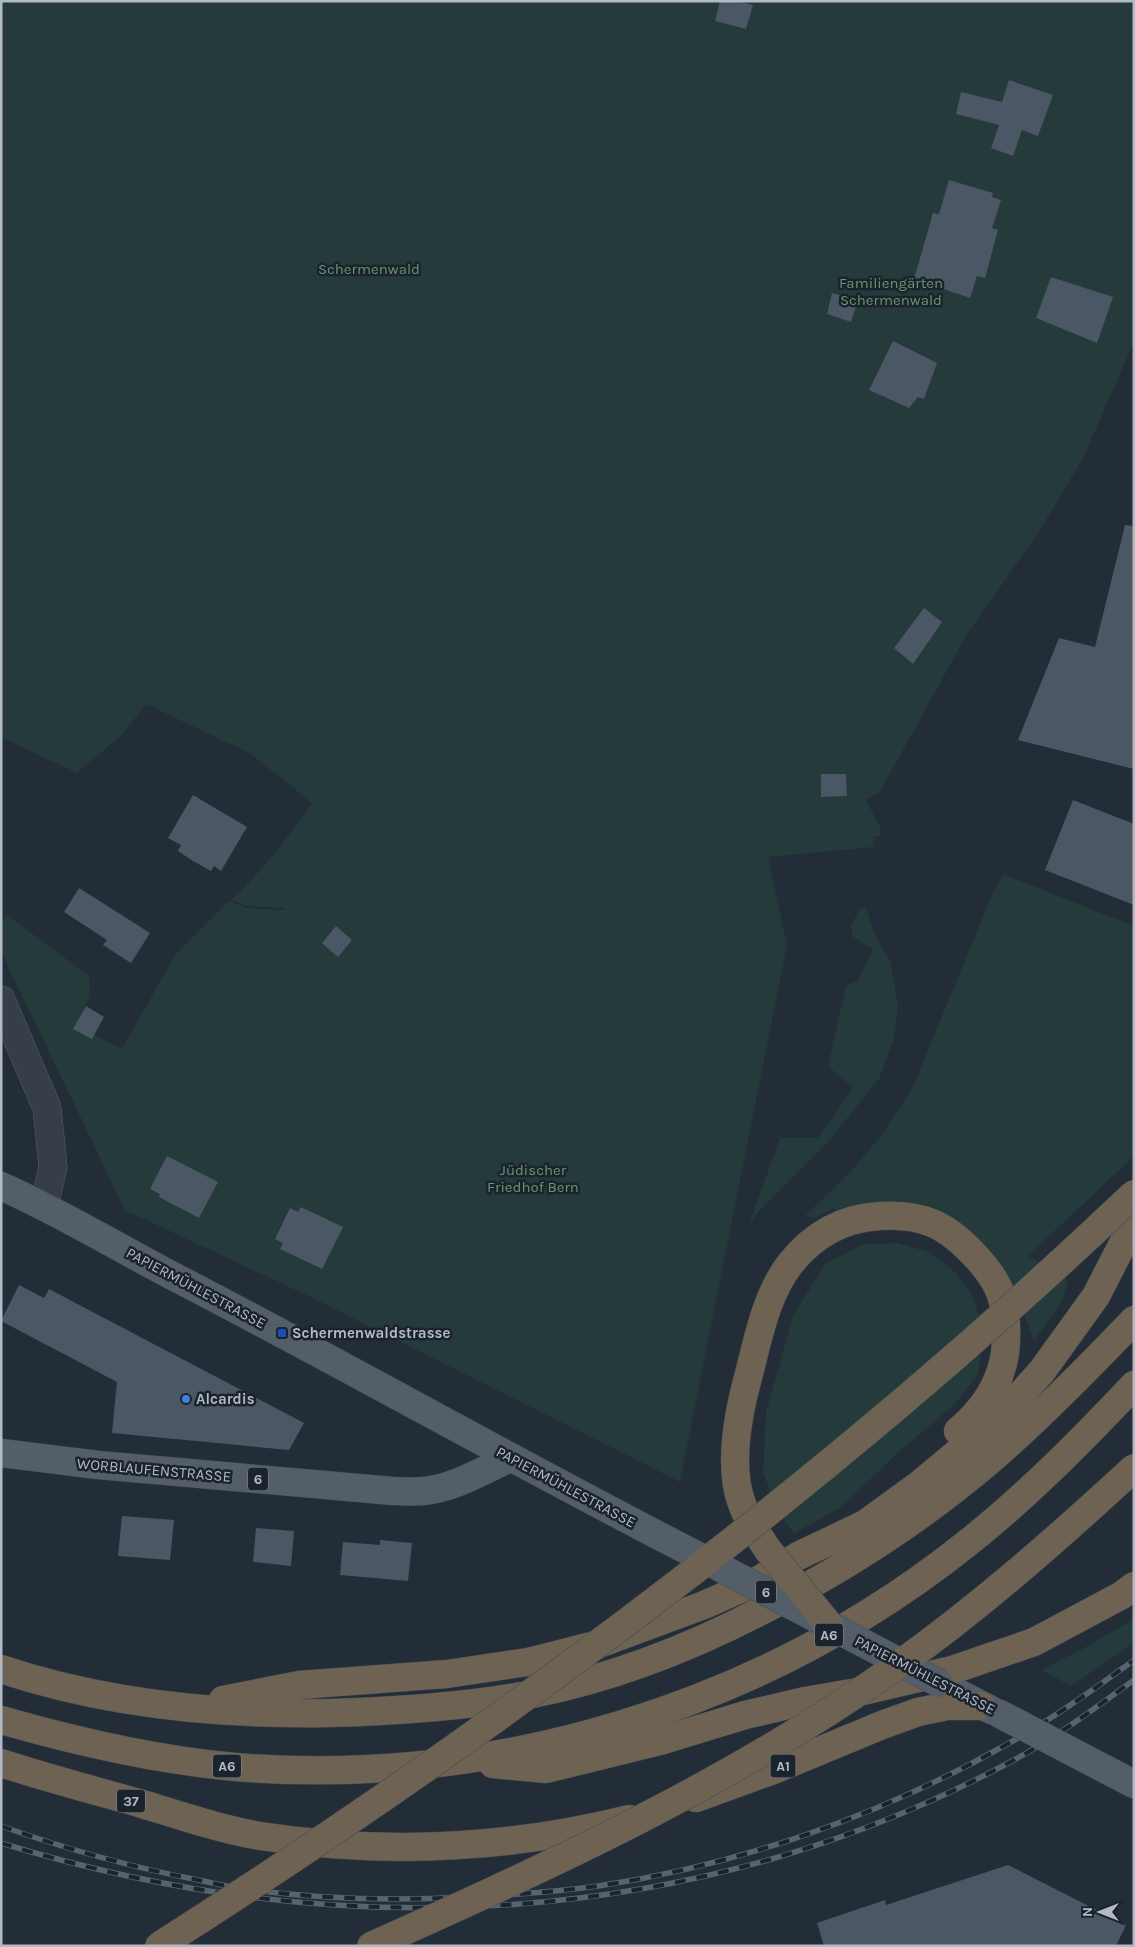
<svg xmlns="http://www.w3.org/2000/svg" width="1135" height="1947" font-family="Karla,sans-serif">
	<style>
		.green { fill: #253a3a }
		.building { fill: #4b5764 }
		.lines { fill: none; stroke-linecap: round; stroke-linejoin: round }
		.minor-casing { stroke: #545d67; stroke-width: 29 }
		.major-casing { stroke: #3f4852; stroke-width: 29 }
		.highway-casing { stroke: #414a53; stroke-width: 29 }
		.minor { stroke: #363f49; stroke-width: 28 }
		.major { stroke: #545e69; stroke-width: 28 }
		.highway { stroke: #6e6253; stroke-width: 28 }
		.rail-casing { stroke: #586370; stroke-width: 5.5 }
		.rail { stroke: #1b242d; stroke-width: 4; stroke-dasharray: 11; stroke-linecap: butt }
		.major-bridge-casing { stroke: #3f4852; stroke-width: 29; stroke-linecap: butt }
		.highway-bridge-casing { stroke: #414a53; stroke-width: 29; stroke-linecap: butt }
		.major-bridge { stroke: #545e69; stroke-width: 28 }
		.highway-bridge { stroke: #6e6253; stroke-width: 28 }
		.transit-dot { fill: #1a4fb4; stroke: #1b242d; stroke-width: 2 }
		.shop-dot { fill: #3f7fe0; stroke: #1b242d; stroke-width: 2 }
		.labels { text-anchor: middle; stroke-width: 5; stroke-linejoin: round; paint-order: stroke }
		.shield { fill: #1b242d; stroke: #848d97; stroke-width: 1 }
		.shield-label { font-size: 14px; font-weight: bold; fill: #b1bac5 }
		.park-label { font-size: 15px; fill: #699571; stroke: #1b242d }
		.street-label { font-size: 15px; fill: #b1bac5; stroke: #1b242d }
		.poi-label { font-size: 15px; font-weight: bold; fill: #b1bac5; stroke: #1b242d; text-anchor: start }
	</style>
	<rect width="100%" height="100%" fill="#222d38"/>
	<!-- green -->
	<path class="green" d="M1,1H1134V342L1083,458L1037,535L967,634L880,792L866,800L880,827L881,836L873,837L874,847L768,857L787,946L680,1482L317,1300L125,1210L1,952V923L7,915L89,976L90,996L76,1025L122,1049L175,955L229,901L246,908L285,910L283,908L246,906L231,900C262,871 288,838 312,803L251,754L146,704L123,734L77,773L1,737Z
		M1003,874L1134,926V1156L1028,1256L1068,1280L1062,1301L1034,1341L1017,1295L971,1234L841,1212L833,1208L815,1218L805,1216L852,1170L882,1134L912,1089L994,890Z
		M866,907L874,933L891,963L898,1007L894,1038L879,1079L827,1143L759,1211L749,1224L780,1138H818L853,1088L828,1066L846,985L858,981L873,949L853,937L851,926L859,910Z
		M897,1243L929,1252L955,1272L972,1295L980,1319L983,1344L977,1376L954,1405L902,1449L841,1507L794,1534L779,1513L763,1472L766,1412L793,1316L825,1264L864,1244Z
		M1134,1619V1643L1071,1686L1041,1670L1086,1647Z"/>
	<!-- building -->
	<path class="building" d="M720,1H738L753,5L746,29L715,21Z
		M1009,80L1053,95L1038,136L1022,130L1013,156L991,148L999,125L956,114L961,92L1002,102Z
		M949,180L993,193L992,197L1001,200L992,228L998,230L985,278L977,276L970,298L914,279L933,213L939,214Z
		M1051,277L1113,297L1097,343L1036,318Z
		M832,293L858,300L851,322L827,314Z
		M893,341L937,363L924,399L918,397L909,408L869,390Z
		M1125,525L1134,526V769L1018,740L1059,638L1095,647Z
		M924,608L942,622L913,664L894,648Z
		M821,774H846L847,796L821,797Z
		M193,795L247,827L221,871L214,866L211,871L193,861L178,851L181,845L168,838Z
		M1073,800L1134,824V905L1045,870Z
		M79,888L150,933L131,963L103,945L107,940L64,912Z
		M336,926L352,940L338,957L322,943Z
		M86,1006L104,1017L92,1039L73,1029Z
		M167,1156L218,1182L199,1218L159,1197L160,1194L150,1189Z
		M301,1207L343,1227L322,1269L280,1249L283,1243L275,1239L290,1208L298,1212Z
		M19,1285L44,1298L49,1289L304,1423L289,1450L112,1433L117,1382L1,1321Z
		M122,1516L174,1520L170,1560L118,1556Z
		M256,1528L294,1531L291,1566L253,1562Z
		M380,1540L412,1543L408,1581L340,1575L343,1542L380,1545Z
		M1008,1865L1126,1925L1116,1946H824L817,1923L885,1900L886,1905Z"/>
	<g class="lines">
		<!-- minor casing -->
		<g class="minor-casing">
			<path id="minor" d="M1,1000L47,1108L53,1167L44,1206"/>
		</g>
		<!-- major casing -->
		<g class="major-casing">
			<path id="major" d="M1,1186C58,1211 112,1244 167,1273C347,1366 522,1466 702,1558
				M1,1453L98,1465L393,1491C403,1491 413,1492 424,1491C454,1488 482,1471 510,1458
				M939,1683L991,1710
				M1105,1769L1134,1784"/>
		</g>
		<!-- highway casing -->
		<g class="highway-casing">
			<path id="highway" d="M768,1550C758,1535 748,1521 742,1504C727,1465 739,1409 750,1370C759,1334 767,1294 790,1264C813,1235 843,1218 880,1216C897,1215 916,1216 932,1223C957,1233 993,1270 1001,1295C1008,1316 1008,1350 1001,1370C994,1394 977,1415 958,1431
				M1,1669C106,1704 221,1715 331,1713C398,1711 467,1707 532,1694C614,1678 690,1648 763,1610C846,1568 923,1518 994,1457C1043,1414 1089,1367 1134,1320
				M223,1700L299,1685L447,1674L528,1662L599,1644L704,1605L754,1583L798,1556L865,1524L920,1484L981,1433L1013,1403L1042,1371L1096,1296L1134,1222
				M1,1720C78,1742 155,1760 235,1767C495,1788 761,1707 965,1545C1026,1497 1081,1441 1134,1385
				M1,1763C47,1778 93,1790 139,1803C179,1815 219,1829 260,1836C384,1855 508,1849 629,1819
				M493,1764L546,1769L660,1741L745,1715L805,1701L863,1691L952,1670L1034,1642L1122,1595L1134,1586
				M696,1798L776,1769L882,1725L918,1712L947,1706H982"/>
		</g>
		<!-- minor -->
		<use href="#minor" class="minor"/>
		<!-- major -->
		<use href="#major" class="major"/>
		<!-- highway -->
		<use href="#highway" class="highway"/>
		<!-- rail casing -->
		<g class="rail-casing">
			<path id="rail" d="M1,1826C66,1849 131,1867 198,1880C213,1883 229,1887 245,1889C318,1899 393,1901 466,1897C510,1895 554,1892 598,1886C739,1865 879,1816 1004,1746C1049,1721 1092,1691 1134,1660
				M1,1843C341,1947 698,1930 1014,1760C1057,1737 1095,1708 1134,1680"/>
		</g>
		<!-- rail -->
		<use href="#rail" class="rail"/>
		<!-- major-bridge casing -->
		<g class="major-bridge-casing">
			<path id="major-bridge" d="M702,1558L939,1683
				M998,1713L1105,1769"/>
		</g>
		<!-- highway-bridge casing -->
		<g class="highway-bridge-casing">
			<path id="highway-bridge" d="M768,1550L830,1626
				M159,1946C506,1725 836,1477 1134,1194
				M371,1946C553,1865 734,1781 897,1666C981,1606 1058,1538 1134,1468"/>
		</g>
		<!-- major-bridge -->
		<use href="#major-bridge" class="major-bridge"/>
		<!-- highway-bridge -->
		<use href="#highway-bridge" class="highway-bridge"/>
	</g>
	<!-- markers -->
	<rect class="transit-dot" x="277" y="1328" width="10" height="10" rx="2.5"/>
	<circle class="shop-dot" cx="186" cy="1399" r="5"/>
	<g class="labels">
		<!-- shield labels -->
		<g class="shield">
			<rect x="248" y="1467.5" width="20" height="23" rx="4"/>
			<rect x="756" y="1580.5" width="20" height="23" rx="4"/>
			<rect x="815" y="1623.5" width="28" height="23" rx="4"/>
			<rect x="213" y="1754.5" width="28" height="23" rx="4"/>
			<rect x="770.5" y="1754.5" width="25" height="23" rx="4"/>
			<rect x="117" y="1789.5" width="28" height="23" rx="4"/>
		</g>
		<g class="shield-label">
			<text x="258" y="1484">6</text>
			<text x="766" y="1597">6</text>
			<text x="829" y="1640">A6</text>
			<text x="227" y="1771">A6</text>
			<text x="783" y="1771">A1</text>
			<text x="131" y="1806">37</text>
		</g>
		<!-- park labels -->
		<g class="park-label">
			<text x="369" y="274">Schermenwald</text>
			<text x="891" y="288">Familiengärten<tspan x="891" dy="17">Schermenwald</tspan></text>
			<text x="533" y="1175">Jüdischer<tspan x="533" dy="17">Friedhof Bern</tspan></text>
		</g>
		<!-- street labels -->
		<g class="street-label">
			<text transform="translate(196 1288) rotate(28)" y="5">PAPIERMÜHLESTRASSE</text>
			<text transform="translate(154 1470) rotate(5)" y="5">WORBLAUFENSTRASSE</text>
			<text transform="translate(566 1487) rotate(28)" y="5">PAPIERMÜHLESTRASSE</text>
			<text transform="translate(925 1675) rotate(27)" y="5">PAPIERMÜHLESTRASSE</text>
		</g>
		<!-- poi labels -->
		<g class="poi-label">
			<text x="292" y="1338">Schermenwaldstrasse</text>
			<text x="196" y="1404">Alcardis</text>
		</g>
	</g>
	<!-- border -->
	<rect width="1135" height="1947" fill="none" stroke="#b1bac5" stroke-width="5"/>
	<!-- north arrow -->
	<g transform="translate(1100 1912) rotate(270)" stroke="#1b242d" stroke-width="4" paint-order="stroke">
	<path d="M0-4L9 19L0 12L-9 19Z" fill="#b1bac5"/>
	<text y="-8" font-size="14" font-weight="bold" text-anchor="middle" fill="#b1bac5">N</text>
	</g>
</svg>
